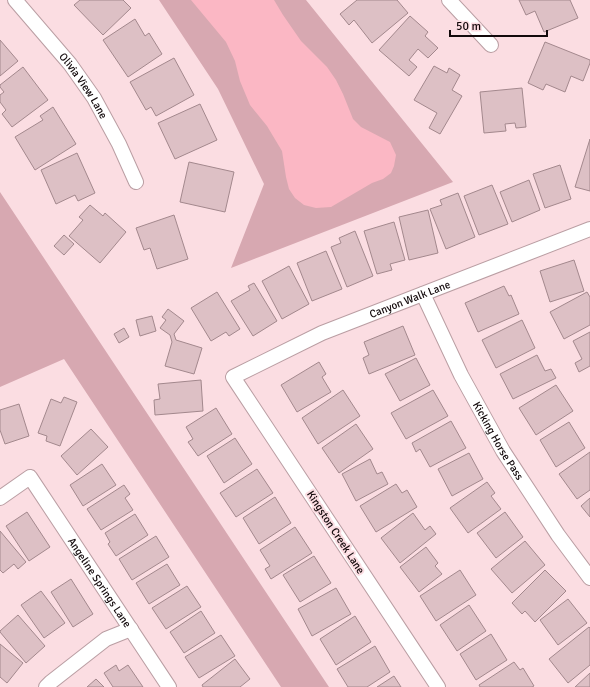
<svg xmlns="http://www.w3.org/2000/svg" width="590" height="687" font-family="Signika,sans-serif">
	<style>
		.green { fill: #d7a8b1 }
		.water { fill: #fbb7c4 }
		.building { fill: #ddc0c5; stroke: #a3888d }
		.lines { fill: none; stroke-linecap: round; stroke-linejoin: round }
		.minor-casing { stroke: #ba9ea3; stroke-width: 16 }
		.minor { stroke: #fff; stroke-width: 14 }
		.labels { text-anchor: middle; stroke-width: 4; stroke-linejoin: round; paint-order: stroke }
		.street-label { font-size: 11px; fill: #12090b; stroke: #fbdde2 }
	</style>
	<rect width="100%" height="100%" fill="#fbdde2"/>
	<!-- green -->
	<path class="green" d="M159,0H306L453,182L231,268L264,184L218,89Z
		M0,192L329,687H281L64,359L0,387Z"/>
	<!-- water -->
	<path class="water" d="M191,0H274L283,15L301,41L327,67L336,80L343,94L353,119L361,127L390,142L396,155L394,166L391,173L383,179L372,183L331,207L316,208L304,205L295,198L289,189L286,177L282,151L267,126L250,105L240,81L235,61L226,42Z"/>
	<!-- building -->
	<path class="building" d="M80,0H123L131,8L103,35L74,5Z
		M357,0H397L408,13L372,43L354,20L349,25L340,14Z
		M519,0H570L578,18L544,32L535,11L526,15Z
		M410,16L428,32L425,36L438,48L428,58L418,49L409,60L417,67L409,76L379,50Z
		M135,19L145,36L149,33L162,54L128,77L103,40Z
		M0,40L18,61L0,76Z
		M545,42L590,60V63L583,81L571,76L565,92L546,84L543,90L528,83Z
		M174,58L194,95L156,116L151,107L146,110L130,82Z
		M434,66L447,73L449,68L460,75L452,90L462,96L440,134L429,128L437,113L414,100Z
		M23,67L48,100L12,127L2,114L6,110L0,102V95L4,92L0,87V85Z
		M522,88L526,127L516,128L515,123L505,124L506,131L484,133L480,92Z
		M200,104L217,140L175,159L158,123Z
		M53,107L76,144L35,170L15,137L43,120L40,116Z
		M590,139V191L575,187Z
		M77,153L95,193L78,201L75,195L56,204L41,170Z
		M189,162L234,172L225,212L180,202Z
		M560,165L571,199L545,208L533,174Z
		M529,180L540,210L512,222L500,192Z
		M492,185L508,224L479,235L464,196Z
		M458,193L475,237L446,249L430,209L442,205L440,200Z
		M90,205L103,216L105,213L126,232L100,263L69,236L83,220L79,217Z
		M428,210L438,253L409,260L399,217Z
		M174,215L188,259L157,269L150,248L144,250L136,228Z
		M394,222L405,260L390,264L392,270L377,274L364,231Z
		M355,231L373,276L347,287L331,247L341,243L339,238Z
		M64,235L74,244L64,255L54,246Z
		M326,251L342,289L312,301L297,263Z
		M574,260L584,291L550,302L540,271Z
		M289,266L309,304L282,319L262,281Z
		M254,283L277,321L253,336L231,301L250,290L248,286Z
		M504,286L509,296L511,295L519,314L478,332L465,303Z
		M217,292L240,329L229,336L226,332L211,341L191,308Z
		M587,292L590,297V325L564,339L550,312Z
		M168,309L184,321L174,334L176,340L202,348L194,374L165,366L172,342L170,335L160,328L166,320L162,317Z
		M152,316L156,331L140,336L136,320Z
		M522,320L535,348L496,368L482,340Z
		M403,326L415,355L369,374L363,358L369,355L364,342Z
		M124,328L129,337L119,343L114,334Z
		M590,332V366L579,372L575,363L582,359L573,341Z
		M537,355L545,371L551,369L556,378L513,399L500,374Z
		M416,358L430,385L400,401L385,374Z
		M319,362L326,374L322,377L331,392L297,412L281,385Z
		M201,380L203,411L155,415L154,400L160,399L158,384Z
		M556,385L573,411L536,435L519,408Z
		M343,390L360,416L318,444L302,418Z
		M433,390L448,416L406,439L391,413Z
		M64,397L77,402L60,446L46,441L47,436L38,433L51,399L61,403Z
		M19,404L29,436L5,444L0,430V410Z
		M216,408L232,434L198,456L188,442L193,439L186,427Z
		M451,421L466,448L430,467L420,449L416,452L412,443Z
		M569,422L585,448L556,467L540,440Z
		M356,424L373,449L339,473L322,448Z
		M91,429L108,447L77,475L61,456Z
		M235,438L252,464L224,483L207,456Z
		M590,452V490L577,499L559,474Z
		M469,453L483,479L452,496L438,469Z
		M370,459L377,474L382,472L388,484L356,501L342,474Z
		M102,464L116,485L83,506L70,485Z
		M257,469L273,493L236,517L220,493Z
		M487,482L495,493L491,496L501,509L468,533L450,508Z
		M396,484L402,493L407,490L417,507L376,532L360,506Z
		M124,485L130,494L125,498L133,510L101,530L87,509Z
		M275,497L291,523L259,544L243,518Z
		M590,498V517L581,506Z
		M27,512L50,547L29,561L6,526Z
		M505,512L523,537L496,558L477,533Z
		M413,513L425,530L430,526L436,534L400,563L381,538Z
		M135,514L148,535L116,556L108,544L110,542L105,533Z
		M295,527L312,553L271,579L265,569L270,566L260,550Z
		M0,531L26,562L18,569L14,564L3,573L0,570Z
		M156,536L169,557L132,580L119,559Z
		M525,541L545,565L512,593L491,569Z
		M426,547L438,563L435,566L442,574L419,592L400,567Z
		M314,556L331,583L300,602L283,575Z
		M167,564L180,585L149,604L136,583Z
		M460,570L476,595L436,621L420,596Z
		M545,570L566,591L535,622L525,611L522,614L512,603Z
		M71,579L93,614L73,627L51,592Z
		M187,586L201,607L166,629L152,608Z
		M336,588L351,614L312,636L298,609Z
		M41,591L65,623L44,638L21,605Z
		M568,599L587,623L558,645L540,620Z
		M469,605L486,631L457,651L440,625Z
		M201,611L215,633L184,653L170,632Z
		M18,615L45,646L26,663L0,632V631Z
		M355,616L371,642L336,665L320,639Z
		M589,627L590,628V665L568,683L549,659Z
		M491,634L507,660L476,680L460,654Z
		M221,635L235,656L199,678L185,657Z
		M0,644L23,663L7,683L0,677Z
		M375,646L390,672L367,687H348L337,669Z
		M235,659L250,679L240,687H203L202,685Z
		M514,662L520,670L523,668L534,686L532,687H480L479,685Z
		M116,665L119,671L128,665L143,687H113L104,673Z
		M590,673V687H575Z
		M394,676L401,687H377Z
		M96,679L104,687H87Z"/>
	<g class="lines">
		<!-- minor casing -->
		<g class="minor-casing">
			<g id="minor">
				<path id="s1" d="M15,0L70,64L94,98L119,144L136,182"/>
				<path d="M449,0L491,45"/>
				<path id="s2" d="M423,294L461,375L503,451L558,535L590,578"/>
				<path id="s3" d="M0,498L30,477L169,687"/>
				<path d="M46,687L51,682L106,639L131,629"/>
				<path id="s4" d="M438,687L233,377L322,333L590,229"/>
			</g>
		</g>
		<!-- minor -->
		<use href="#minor" class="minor"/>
	</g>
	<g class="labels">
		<!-- street labels -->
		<g class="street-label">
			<text dy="4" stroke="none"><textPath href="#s1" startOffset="110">Olivia View Lane</textPath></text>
			<text dy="4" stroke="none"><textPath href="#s4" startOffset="565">Canyon Walk Lane</textPath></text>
			<text dy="4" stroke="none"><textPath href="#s2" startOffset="165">Kicking Horse Pass</textPath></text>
			<text transform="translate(336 532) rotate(57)" y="4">Kingston Creek Lane</text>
			<text dy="4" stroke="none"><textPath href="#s3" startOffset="163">Angeline Springs Lane</textPath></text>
		</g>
	</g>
	<!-- scale -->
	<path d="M450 30v6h97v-6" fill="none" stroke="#12090b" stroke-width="2"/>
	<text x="456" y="30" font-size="12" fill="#12090b" stroke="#fbdde2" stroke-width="3" paint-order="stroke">50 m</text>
</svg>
